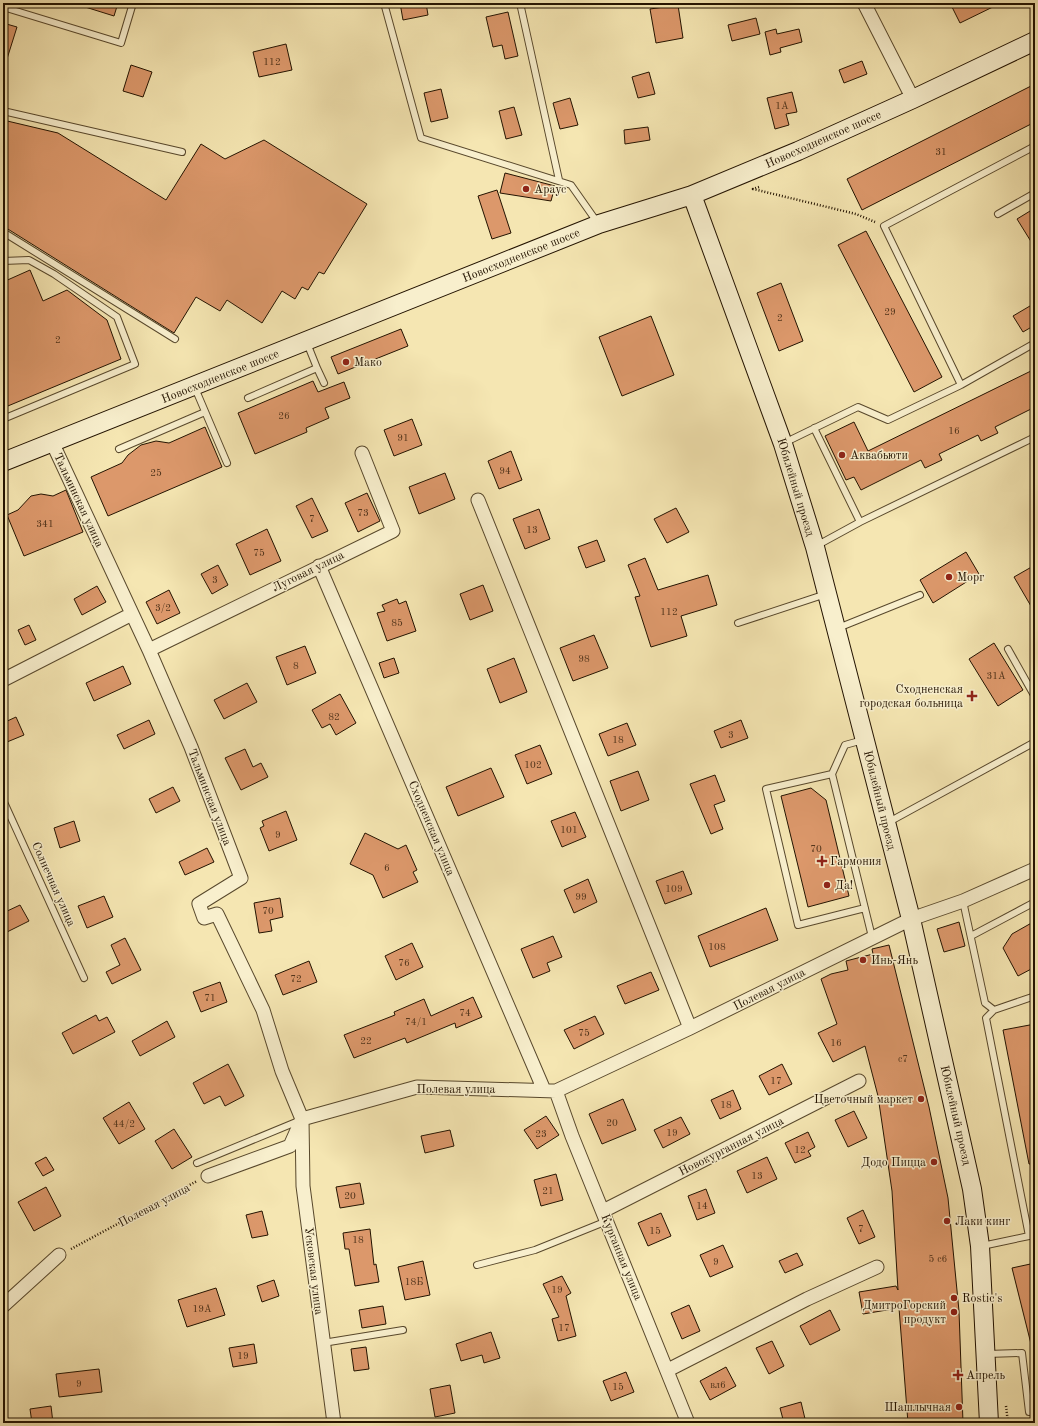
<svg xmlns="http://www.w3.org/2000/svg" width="1038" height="1426" font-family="'Old Standard TT',serif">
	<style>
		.building { fill: #dc986b; stroke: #231300 }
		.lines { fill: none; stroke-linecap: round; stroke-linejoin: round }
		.lane-casing { stroke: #58482c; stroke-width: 8 }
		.street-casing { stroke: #58482c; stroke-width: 15 }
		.secondary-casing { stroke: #231300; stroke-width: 20 }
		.path { stroke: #231300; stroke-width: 2.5; stroke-dasharray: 1 2; stroke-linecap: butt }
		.lane { stroke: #f8efcd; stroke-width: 6 }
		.street { stroke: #f8efcd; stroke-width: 13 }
		.secondary { stroke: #f8efcd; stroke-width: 18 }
		.poi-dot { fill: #8f2418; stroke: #f8efcd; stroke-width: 1.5 }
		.labels { text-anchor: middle; stroke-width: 3; stroke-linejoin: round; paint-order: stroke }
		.number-label { font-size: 10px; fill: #51341b }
		.street-label { font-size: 12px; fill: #231300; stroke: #f8efcd }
		.poi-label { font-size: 12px; fill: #231300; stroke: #f8efcd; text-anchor: start }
	</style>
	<rect width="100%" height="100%" fill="#f5e6b2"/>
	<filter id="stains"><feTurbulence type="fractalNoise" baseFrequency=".005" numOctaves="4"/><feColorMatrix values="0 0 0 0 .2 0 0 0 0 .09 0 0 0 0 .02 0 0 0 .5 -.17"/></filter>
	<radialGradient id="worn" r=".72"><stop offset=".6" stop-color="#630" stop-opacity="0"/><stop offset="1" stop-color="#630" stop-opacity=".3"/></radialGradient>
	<!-- building -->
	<path class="building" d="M83,3H118L114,16L82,6Z
		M400,3H426L428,15L403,20Z
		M950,3H1001L960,23Z
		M678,5L683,38L656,43L650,9Z
		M508,12L518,56L505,59L502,45L493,47L486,17Z
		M756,18L760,34L732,41L728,25Z
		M3,23L17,27L6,62H3Z
		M776,29L777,34L799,29L802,42L780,48L781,52L770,55L765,32Z
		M286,44L292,70L259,77L253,52Z
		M862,61L867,74L844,83L839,70Z
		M131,65L152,72L143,97L123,91Z
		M649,72L655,94L638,98L632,77Z
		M1035,84V122L862,210L847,179Z
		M441,89L448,118L431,122L424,93Z
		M792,92L797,112L786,114L789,125L775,129L767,98Z
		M570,98L578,125L560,129L553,103Z
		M514,107L522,135L506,139L499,111Z
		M3,120L58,133L166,200L201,144L225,159L264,140L367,204L324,274L319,272L308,290L302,287L295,299L282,291L262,323L227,300L220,311L196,297L174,333L3,226Z
		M648,127L650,140L625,144L624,130Z
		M505,173L555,186L551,201L500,193Z
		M497,190L511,233L492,239L478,196Z
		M1035,208V248L1017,219Z
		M866,231L942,377L914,392L838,245Z
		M30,270L43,301L67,290L107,320L121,359L3,408V282Z
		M781,283L803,341L779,351L757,293Z
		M1035,303V325L1023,332L1013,316Z
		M651,316L674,375L622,396L599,337Z
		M401,329L408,346L338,374L331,357Z
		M1035,369V407L995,427L998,433L981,441L978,435L939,454L942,460L925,468L921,460L861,490L854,477L846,480L825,436L854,422L868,451Z
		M313,381L318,392L344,382L350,398L325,408L329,418L306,428L307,432L255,454L238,413Z
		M412,419L422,445L394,456L384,430Z
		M205,427L222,467L108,516L91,477L122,463L128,455L141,445L156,441L169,443Z
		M511,451L522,480L499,489L488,461Z
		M445,473L455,499L419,514L409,487Z
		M66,490L83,532L24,556L7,515L18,510L31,496L41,494L53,496Z
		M367,493L380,521L358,532L345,503Z
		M312,498L328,531L312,538L296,506Z
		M676,508L689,532L667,543L654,519Z
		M539,509L550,539L525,549L513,519Z
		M267,529L281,561L250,575L236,544Z
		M597,540L605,561L586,568L578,547Z
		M966,552L979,574L933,603L920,580Z
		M645,558L658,590L708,575L717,605L681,616L687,636L651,647L635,597L640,596L628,565Z
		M218,565L228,585L212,594L201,574Z
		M1035,565V613L1014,577Z
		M483,585L493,611L470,620L460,594Z
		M97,586L106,602L82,615L74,599Z
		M169,590L180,613L157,624L146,602Z
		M397,599L399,604L406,601L416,631L387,641L377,613L385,611L382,605Z
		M29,625L36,640L25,645L18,630Z
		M594,635L608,668L573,681L560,648Z
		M994,643L1023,690L998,706L969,659Z
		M305,646L316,673L287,685L276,657Z
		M394,658L399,673L384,678L379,663Z
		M514,658L527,692L500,703L487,669Z
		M123,666L131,684L94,701L86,683Z
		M247,683L257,702L224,719L214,700Z
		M340,694L356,723L336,735L330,724L322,728L312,710Z
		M16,717L24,735L7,742L3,733V723Z
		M149,720L155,734L124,749L117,735Z
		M741,720L748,738L721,748L714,731Z
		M627,723L636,745L608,756L599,734Z
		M540,745L552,774L527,784L515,755Z
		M245,749L253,767L261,763L268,777L241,790L225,758Z
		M491,768L504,797L458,816L446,787Z
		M638,771L649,800L621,811L610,781Z
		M715,775L725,801L714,805L723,829L711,834L690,784Z
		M173,787L180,801L156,813L149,799Z
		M811,788L826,800L849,896L808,907L781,796Z
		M286,811L297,840L269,851L260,828L264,826L262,821Z
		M575,812L586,837L562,847L551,821Z
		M74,821L80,841L60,848L54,828Z
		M365,833L398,849L406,845L417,870L413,872L418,882L383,898L373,875L350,864Z
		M207,848L214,862L185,875L179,862Z
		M683,871L692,894L665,904L656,881Z
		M588,879L597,902L574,913L564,890Z
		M104,896L113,917L87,928L78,906Z
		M280,898L283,917L270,920L272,931L259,933L254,903Z
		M20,905L29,921L3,934V913Z
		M766,908L778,940L710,967L698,936Z
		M1035,921V967L1018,976L1003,948L1012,934Z
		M959,922L965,946L944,952L937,929Z
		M553,936L562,957L547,963L550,971L533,978L521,949Z
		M125,938L141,970L112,984L106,972L120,965L111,945Z
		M412,943L423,967L396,980L385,956Z
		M889,945L929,1107L948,1198L959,1311L963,1423H908L899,1308L863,1314L859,1292L896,1286L898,1290L892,1191L878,1096L865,1046L833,1062L818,1033L837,1024L821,979L831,974L848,970L846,961L873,954L872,949Z
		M309,961L317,982L283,995L275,975Z
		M651,972L659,990L625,1004L617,986Z
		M220,982L227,1002L201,1012L193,992Z
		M473,997L482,1017L456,1028L455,1023L407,1043L405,1038L354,1058L344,1035L395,1015L394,1012L424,999L431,1016Z
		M96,1015L99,1021L107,1017L115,1032L73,1054L62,1033Z
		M595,1016L604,1034L574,1049L564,1030Z
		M167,1021L175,1037L140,1056L132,1041Z
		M1035,1024V1164H1029L1003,1030Z
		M228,1064L244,1096L225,1106L220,1096L204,1104L193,1083Z
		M782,1064L792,1084L769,1095L759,1076Z
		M733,1090L741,1109L720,1119L711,1100Z
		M623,1099L636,1130L602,1144L589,1114Z
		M129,1102L145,1129L119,1144L103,1118Z
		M854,1111L867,1138L848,1147L835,1120Z
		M546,1116L559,1135L537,1149L524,1130Z
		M681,1117L690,1134L663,1148L654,1130Z
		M174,1129L192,1157L172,1169L155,1141Z
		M450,1130L454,1146L425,1153L421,1136Z
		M808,1132L815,1147L808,1151L811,1156L795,1163L785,1143Z
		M46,1157L54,1170L43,1176L35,1163Z
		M767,1157L777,1179L747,1193L737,1171Z
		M556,1174L563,1200L541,1206L534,1180Z
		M360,1183L364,1204L340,1208L336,1187Z
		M46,1187L61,1216L34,1231L18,1202Z
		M706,1189L715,1213L697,1220L688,1196Z
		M863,1210L875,1237L859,1244L847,1218Z
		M262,1211L268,1235L252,1238L246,1215Z
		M661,1213L671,1236L648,1246L638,1223Z
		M370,1229L374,1265L376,1264L379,1282L355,1286L349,1249H345L343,1233Z
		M723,1245L733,1267L710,1277L700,1255Z
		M797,1253L803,1265L785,1273L779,1261Z
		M423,1261L430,1295L405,1300L398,1267Z
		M1035,1263V1343L1031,1344L1012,1268Z
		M562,1276L571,1293L566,1296L576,1336L558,1341L552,1319L559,1317L543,1284Z
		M274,1280L279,1296L262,1302L257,1286Z
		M216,1288L225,1315L187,1327L178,1300Z
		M689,1305L700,1331L682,1339L671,1313Z
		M383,1306L386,1324L362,1328L359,1310Z
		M830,1310L840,1330L810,1345L800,1326Z
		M491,1332L500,1358L484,1363L482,1355L461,1361L456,1344Z
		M772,1341L784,1366L769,1374L756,1348Z
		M254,1344L257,1363L233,1367L229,1348Z
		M366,1347L369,1369L354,1371L351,1349Z
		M726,1367L736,1386L710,1400L700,1381Z
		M99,1369L102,1392L59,1397L56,1374Z
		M626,1372L634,1392L611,1401L603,1381Z
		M450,1385L455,1413L435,1417L430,1389Z
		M801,1402L806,1423H784L780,1408Z
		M51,1406L53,1423H32L30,1409Z"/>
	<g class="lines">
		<!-- lane casing -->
		<g class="lane-casing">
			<path id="lane" d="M384,3L421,138L571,185L597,222
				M520,3L559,180
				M3,7L121,43L133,3
				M3,111L182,152
				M998,214L1035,193
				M3,232L175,339
				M3,261L29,260L54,274L117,317L135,364L3,419
				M317,368L324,383
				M961,385L884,226L1035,146
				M195,388L227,463
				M248,398L317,368L307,343
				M814,428L860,522
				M784,443L858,407L888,420L961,385L1035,343
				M119,449L205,412
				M816,546L860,522L1035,437
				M738,623L826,594
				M838,628L920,595
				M1008,649L1035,697
				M863,740L845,745L832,774L872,937
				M832,774L766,789L798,925L865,908
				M3,800L84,978
				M887,823L1035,742
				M963,901L985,1003L994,1010L1035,996
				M971,936L1035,902
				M994,1010L986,1018L1029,1236
				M197,1163L301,1120
				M982,1246L1029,1236H1035
				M477,1265L535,1250L607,1221
				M323,1343L403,1330
				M987,1354L1022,1353L1029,1412"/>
		</g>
		<!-- street casing -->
		<g class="street-casing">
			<path id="street" d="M864,3L913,99
				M52,442L149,650L191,747L241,878L199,904L204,918L217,914L263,1010L282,1071L302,1119L303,1186L334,1423
				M478,500L690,1028
				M319,566L544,1090
				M149,650L393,531L362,453
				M3,680L132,614
				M556,1091L572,1136L688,1423
				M208,1176L290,1146L302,1119L417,1087L556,1091L690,1028L911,919L963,901L1035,869
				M603,1211L859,1081
				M3,1306L59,1255
				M668,1370L807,1299L877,1267"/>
		</g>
		<!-- secondary casing -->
		<g class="secondary-casing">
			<path id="secondary" d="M692,195L783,444L815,547L911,919L972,1189L980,1246L989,1423
				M3,462L599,224L692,195L798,151L913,99L1035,41"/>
		</g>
		<!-- path -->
		<path class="path" d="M759,187L753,189L856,214L875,222
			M71,1249L197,1181
			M1006,1406L1008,1423"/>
		<!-- lane -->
		<use href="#lane" class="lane"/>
		<!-- street -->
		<use href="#street" class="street"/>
		<!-- secondary -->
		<use href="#secondary" class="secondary"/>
	</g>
	<!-- markers -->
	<g class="poi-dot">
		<circle cx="526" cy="189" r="4"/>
		<circle cx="346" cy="362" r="4"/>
		<circle cx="842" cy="455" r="4"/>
		<circle cx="949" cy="577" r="4"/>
		<path d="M970 690h4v4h4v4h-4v4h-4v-4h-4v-4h4z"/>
		<path d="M820 855h4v4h4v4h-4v4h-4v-4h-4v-4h4z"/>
		<circle cx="827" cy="885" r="4"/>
		<circle cx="863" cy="960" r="4"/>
		<circle cx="921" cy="1099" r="4"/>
		<circle cx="934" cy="1162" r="4"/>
		<circle cx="947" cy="1221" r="4"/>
		<circle cx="954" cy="1298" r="4"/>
		<circle cx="954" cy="1312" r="4"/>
		<path d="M956 1369h4v4h4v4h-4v4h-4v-4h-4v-4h4z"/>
		<circle cx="959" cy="1407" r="4"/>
	</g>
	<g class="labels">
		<!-- number labels -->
		<g class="number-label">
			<text x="272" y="65">112</text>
			<text x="782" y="109">1А</text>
			<text x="941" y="155">31</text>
			<text x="890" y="315">29</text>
			<text x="780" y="321">2</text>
			<text x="58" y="343">2</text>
			<text x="284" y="419">26</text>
			<text x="954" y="434">16</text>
			<text x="403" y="441">91</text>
			<text x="505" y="474">94</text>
			<text x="156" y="476">25</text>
			<text x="363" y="516">73</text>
			<text x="312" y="522">7</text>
			<text x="45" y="527">341</text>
			<text x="532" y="533">13</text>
			<text x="259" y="556">75</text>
			<text x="215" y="583">3</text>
			<text x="163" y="611">3/2</text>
			<text x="669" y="615">112</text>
			<text x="397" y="626">85</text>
			<text x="584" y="662">98</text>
			<text x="296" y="669">8</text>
			<text x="996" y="679">31А</text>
			<text x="334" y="720">82</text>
			<text x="731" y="738">3</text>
			<text x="618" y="743">18</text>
			<text x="533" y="768">102</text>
			<text x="569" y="833">101</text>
			<text x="278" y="838">9</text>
			<text x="816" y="852">70</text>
			<text x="387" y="871">6</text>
			<text x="674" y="892">109</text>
			<text x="581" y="900">99</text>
			<text x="268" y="914">70</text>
			<text x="717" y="950">108</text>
			<text x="404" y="966">76</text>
			<text x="296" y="982">72</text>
			<text x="210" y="1001">71</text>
			<text x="465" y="1016">74</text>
			<text x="416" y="1025">74/1</text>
			<text x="584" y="1036">75</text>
			<text x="366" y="1044">22</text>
			<text x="836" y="1046">16</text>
			<text x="903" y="1062">с7</text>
			<text x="776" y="1084">17</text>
			<text x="726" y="1108">18</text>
			<text x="612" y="1126">20</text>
			<text x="124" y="1127">44/2</text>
			<text x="672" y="1136">19</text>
			<text x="541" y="1137">23</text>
			<text x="800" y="1153">12</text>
			<text x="757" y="1179">13</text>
			<text x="548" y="1194">21</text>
			<text x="350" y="1199">20</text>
			<text x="702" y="1209">14</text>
			<text x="861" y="1232">7</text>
			<text x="655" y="1234">15</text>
			<text x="358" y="1243">18</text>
			<text x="938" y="1262">5 с6</text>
			<text x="716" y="1265">9</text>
			<text x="414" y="1285">18Б</text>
			<text x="557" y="1293">19</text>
			<text x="202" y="1312">19А</text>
			<text x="564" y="1331">17</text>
			<text x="243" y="1359">19</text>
			<text x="79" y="1387">9</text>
			<text x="718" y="1388">вл6</text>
			<text x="618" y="1390">15</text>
		</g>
		<!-- street labels -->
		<g class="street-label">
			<text transform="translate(823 139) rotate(-24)" y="4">Новосходненское шоссе</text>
			<text transform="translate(521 255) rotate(-22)" y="4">Новосходненское шоссе</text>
			<text transform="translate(220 376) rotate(-22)" y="4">Новосходненское шоссе</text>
			<text transform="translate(796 487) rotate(73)" y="4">Юбилейный проезд</text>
			<text transform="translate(79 500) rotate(65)" y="4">Тальминская улица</text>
			<text transform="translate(308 571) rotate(-26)" y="4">Луговая улица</text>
			<text transform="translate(210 797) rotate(69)" y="4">Тальминская улица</text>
			<text transform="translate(880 800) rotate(76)" y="4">Юбилейный проезд</text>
			<text transform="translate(432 828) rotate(67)" y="4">Сходненская улица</text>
			<text transform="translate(54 884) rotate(66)" y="4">Солнечная улица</text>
			<text transform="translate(769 989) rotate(-27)" y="4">Полевая улица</text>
			<text x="456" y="1093">Полевая улица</text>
			<text transform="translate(956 1115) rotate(77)" y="4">Юбилейный проезд</text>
			<text transform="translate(731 1146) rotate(-27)" y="4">Новокурганная улица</text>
			<text transform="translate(154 1205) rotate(-28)" y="4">Полевая улица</text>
			<text transform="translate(622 1257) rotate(68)" y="4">Курганная улица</text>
			<text transform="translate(314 1271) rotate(83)" y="4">Усковская улица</text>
		</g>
		<!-- poi labels -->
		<g class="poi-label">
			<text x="534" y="193">Араус</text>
			<text x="354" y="366">Мако</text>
			<text x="850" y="459">Аквабьюти</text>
			<text x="957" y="581">Морг</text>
			<text x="963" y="693" text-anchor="end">Сходненская<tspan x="963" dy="14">городская больница</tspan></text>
			<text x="830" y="865">Гармония</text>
			<text x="835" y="889">Да!</text>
			<text x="871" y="964">Инь-Янь</text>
			<text x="913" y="1103" text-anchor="end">Цветочный маркет</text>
			<text x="926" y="1166" text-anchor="end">Додо Пицца</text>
			<text x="955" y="1225">Лаки кинг</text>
			<text x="962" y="1302">Rostic's</text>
			<text x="946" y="1309" text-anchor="end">ДмитроГорский<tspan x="946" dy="14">продукт</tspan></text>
			<text x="966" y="1379">Апрель</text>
			<text x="951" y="1411" text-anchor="end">Шашлычная</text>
		</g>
	</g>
	<!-- margin -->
	<rect width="1038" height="1426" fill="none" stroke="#f5e6b2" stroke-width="16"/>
	<rect x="4" y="4" width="1030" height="1418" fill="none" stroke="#231300" stroke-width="2"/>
	<rect x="8" y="8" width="1022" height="1410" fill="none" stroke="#231300"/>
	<rect width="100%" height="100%" filter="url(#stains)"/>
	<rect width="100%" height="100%" fill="url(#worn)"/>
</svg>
